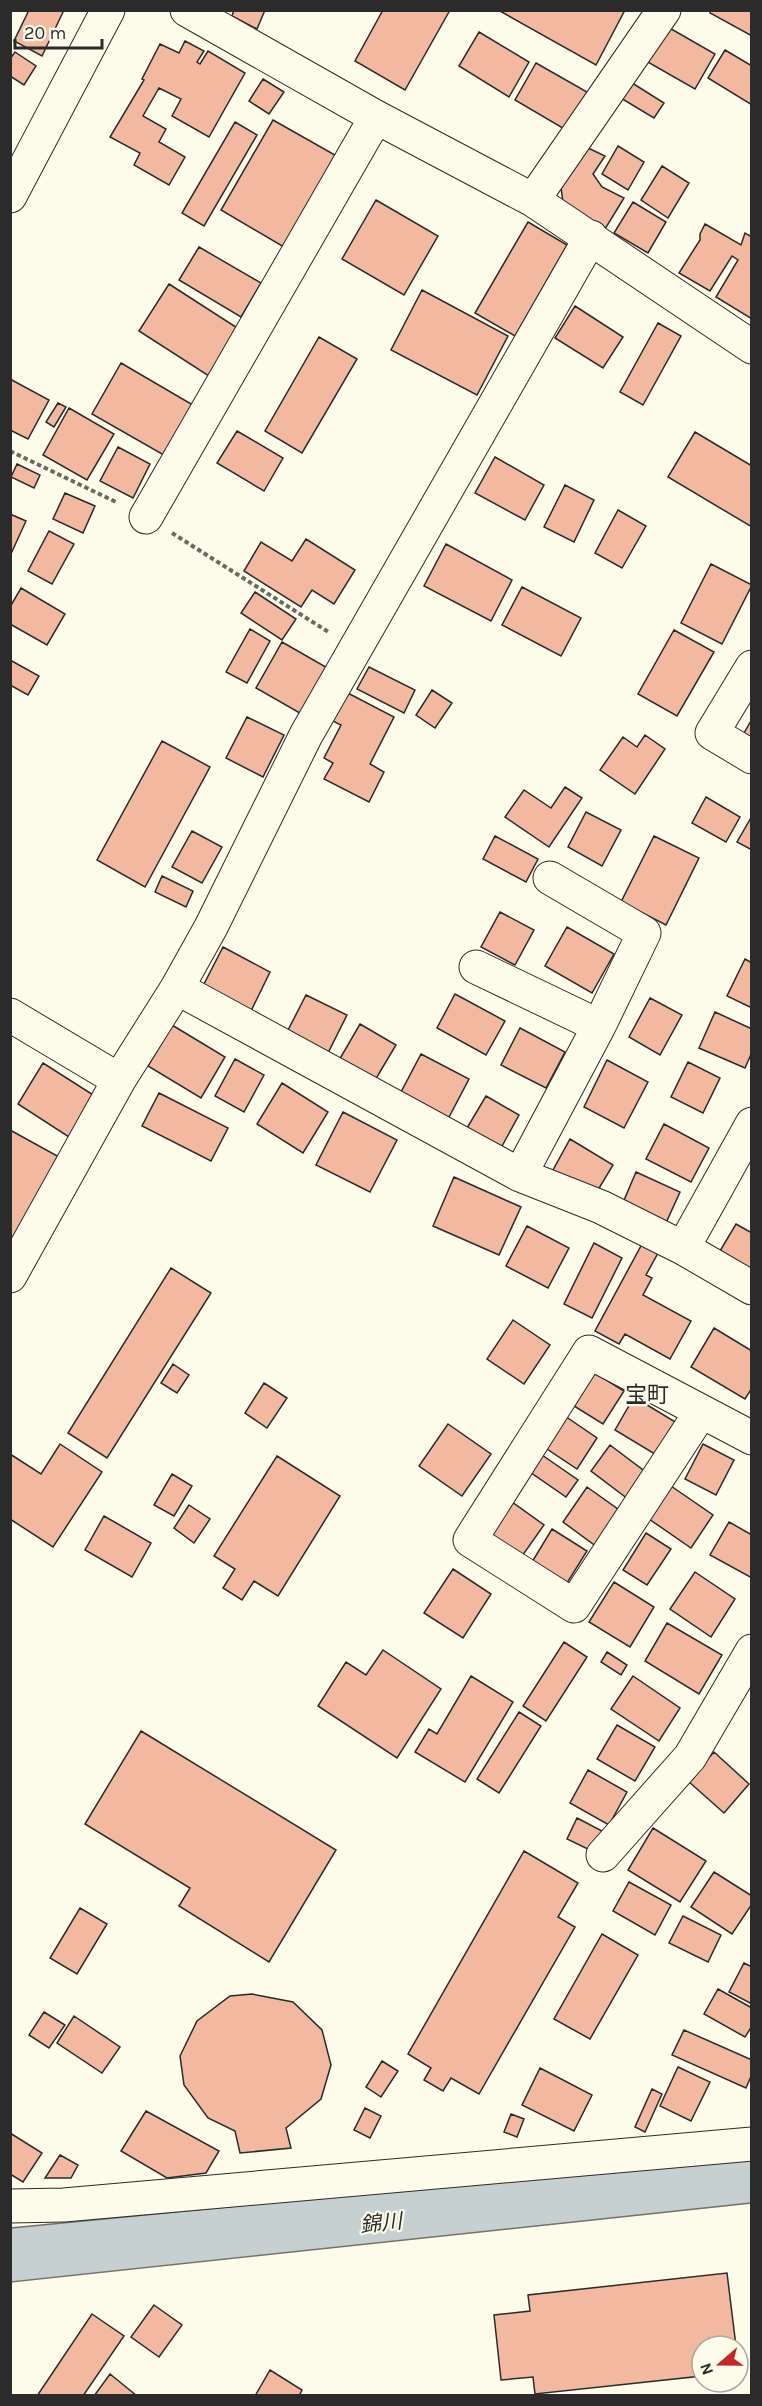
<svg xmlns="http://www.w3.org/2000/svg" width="762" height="2406" font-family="Karla,'Noto Sans JP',sans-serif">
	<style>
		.water { fill: #c7d0d0; stroke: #74746e; stroke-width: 1.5 }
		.building { fill: #f2b8a0; stroke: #2b2b2b; stroke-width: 1.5 }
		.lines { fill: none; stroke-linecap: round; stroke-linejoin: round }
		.minor-casing { stroke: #2b2b2b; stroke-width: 35 }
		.path { stroke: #6a6964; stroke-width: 4; stroke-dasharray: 4.5 3; stroke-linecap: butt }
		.minor { stroke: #fdfbea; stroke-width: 33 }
		.labels { text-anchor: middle; stroke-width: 4.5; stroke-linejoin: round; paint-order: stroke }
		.water-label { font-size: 21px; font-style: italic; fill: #2b2b2b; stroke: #fdfbea }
		.quarter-label { font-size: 22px; fill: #2b2b2b; stroke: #fdfbea }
	</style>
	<rect width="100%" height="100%" fill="#fdfbea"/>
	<!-- water -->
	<path class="water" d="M751,2156V2203L11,2282V2228Z"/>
	<!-- building -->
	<path class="building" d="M29,10H64L42,56L14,41Z
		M234,10H265L257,29L232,16Z
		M383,10H450L405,90L355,61Z
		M498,10H625L596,65Z
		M711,10H752V36L710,13Z
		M666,26L715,54L695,89L646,61Z
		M479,32L529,62L509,97L459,66Z
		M185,41L204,51L197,62L200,64L208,51L245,73L209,137L172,116L181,99L159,88L143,116L166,129L159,142L185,157L169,185L134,165L140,153L110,137L144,80L142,79L160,44L179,53Z
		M725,50L752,66V105L708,78Z
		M15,52L36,66L24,85L10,76V59Z
		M536,63L587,92L566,130L515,100Z
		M263,79L284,92L269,114L249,101Z
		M629,81L664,103L654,118L619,97Z
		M273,120L342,159L289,250L221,210Z
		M235,122L257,135L204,226L182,213Z
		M618,146L644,162L628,190L602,174Z
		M586,147L605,156L593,174L602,187L624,198L605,229L563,202L561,188Z
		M662,166L689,183L668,218L641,200Z
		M376,200L438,236L404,295L342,259Z
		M633,202L666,222L648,253L614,233Z
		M528,222L567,245L515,336L475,313Z
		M705,224L741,245L745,233L752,237V319L716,297L738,260L732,256L710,291L679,273L700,240V234Z
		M199,247L261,283L241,317L179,280Z
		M169,284L242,331L212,378L139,331Z
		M422,290L508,336L477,395L391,350Z
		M575,306L623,337L603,368L555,338Z
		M658,323L681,336L643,405L620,392Z
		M319,337L357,359L302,453L265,431Z
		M121,363L198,408L169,458L92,414Z
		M10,379L49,400L28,439L10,430Z
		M58,403L66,407L54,427L46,422Z
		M69,408L114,434L87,480L43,455Z
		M237,431L283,458L264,491L217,463Z
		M695,432L752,466V527L668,477Z
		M118,447L150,464L133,498L100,481Z
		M495,457L544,485L525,520L475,493Z
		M17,464L40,475L34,488L11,477Z
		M565,485L594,500L574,542L544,527Z
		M65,493L95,506L83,533L53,519Z
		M618,510L646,526L622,568L595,553Z
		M10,514L26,521L10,556Z
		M49,531L74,544L52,584L28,571Z
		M306,539L355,570L334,604L312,590L301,607L244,571L261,542L292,561Z
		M446,544L512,580L491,621L424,586Z
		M711,564L752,585L722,644L681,623Z
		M522,587L581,618L561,656L502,625Z
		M21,588L65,614L47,645L10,624V607Z
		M255,592L296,619L282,640L241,613Z
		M250,629L270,641L247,683L226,672Z
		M674,630L714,652L677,716L638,694Z
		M282,642L331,670L305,716L256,688Z
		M10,660L39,676L28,695L10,685Z
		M369,667L415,690L404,713L357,689Z
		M342,690L394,717L370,764L384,772L369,802L324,779L333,763L324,758L341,725L327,718Z
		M432,690L452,703L435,728L416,715Z
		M247,717L284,735L263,777L226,758Z
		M752,719V738L744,733Z
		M645,735L665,749L635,794L600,770L623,737L637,747Z
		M162,741L210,767L145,887L97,860Z
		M565,787L582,798L549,847L505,817L524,790L551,808Z
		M706,797L740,817L726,842L692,823Z
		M586,812L621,830L602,866L568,847Z
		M752,816V850L737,842Z
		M192,831L222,847L202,883L172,867Z
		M495,836L538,859L526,882L483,859Z
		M654,836L699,858L666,925L621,902Z
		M162,876L193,891L186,907L155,892Z
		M500,912L534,930L515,965L481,947Z
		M567,927L614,954L592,993L545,966Z
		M223,947L270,972L251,1011L203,986Z
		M745,959L752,963V1008L727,996Z
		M455,994L505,1021L486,1055L437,1028Z
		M306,995L347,1015L326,1057L285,1036Z
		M650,998L682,1015L660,1055L629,1037Z
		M715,1012L752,1029V1052L745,1068L699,1048Z
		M360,1024L396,1045L374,1082L338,1062Z
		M172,1025L225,1057L201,1098L148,1066Z
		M520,1028L565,1052L546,1088L501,1065Z
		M421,1054L469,1079L448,1119L400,1094Z
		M235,1059L264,1075L244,1112L215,1096Z
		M607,1060L648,1082L624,1128L584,1107Z
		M688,1062L720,1078L703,1113L671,1097Z
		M43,1063L98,1098L72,1139L18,1104Z
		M282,1083L328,1112L303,1153L257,1124Z
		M159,1093L228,1128L211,1161L142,1126Z
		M486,1096L519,1115L501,1148L467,1128Z
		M343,1112L397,1140L370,1192L316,1165Z
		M664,1124L709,1148L691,1182L646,1159Z
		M10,1130L61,1158L10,1248Z
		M570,1139L613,1165L595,1195L553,1170Z
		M636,1172L680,1192L665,1225L622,1205Z
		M454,1177L521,1207L499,1255L433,1226Z
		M736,1224L752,1233V1277L717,1256Z
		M527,1226L569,1248L548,1288L506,1266Z
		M594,1243L622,1258L592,1318L564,1304Z
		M642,1244L658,1253L646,1275L652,1278L643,1295L691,1321L670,1359L625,1334L619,1344L595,1331Z
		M171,1268L211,1293L107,1458L68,1433Z
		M513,1320L550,1345L524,1384L487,1359Z
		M714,1328L752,1351V1388L745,1399L691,1367Z
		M173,1364L189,1375L177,1393L161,1383Z
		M595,1373L624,1391L603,1424L574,1406Z
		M264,1383L287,1398L267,1428L245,1413Z
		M634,1397L677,1423L658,1456L615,1430Z
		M562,1414L597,1438L577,1469L541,1445Z
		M448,1424L491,1454L462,1496L419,1466Z
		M60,1444L102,1472L53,1547L10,1519V1454L41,1474Z
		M703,1444L734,1460L716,1495L685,1479Z
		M610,1445L647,1473L628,1499L591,1471Z
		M542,1455L578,1480L566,1497L530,1472Z
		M277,1456L340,1496L278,1596L254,1581L242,1600L223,1588L235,1569L214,1556Z
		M172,1474L192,1486L174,1516L154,1505Z
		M671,1486L713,1515L691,1548L649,1519Z
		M587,1487L622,1512L597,1547L563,1522Z
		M508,1499L544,1525L520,1559L484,1533Z
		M189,1505L210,1519L194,1543L174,1528Z
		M104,1516L151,1543L132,1577L85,1550Z
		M729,1522L752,1535V1578L710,1555Z
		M552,1529L587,1551L567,1583L532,1562Z
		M646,1533L671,1549L647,1585L623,1570Z
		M453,1569L491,1594L463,1638L424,1613Z
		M695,1572L735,1599L711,1637L670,1609Z
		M614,1582L654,1607L630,1647L589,1622Z
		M667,1623L722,1655L699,1694L645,1661Z
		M564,1642L587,1657L546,1721L523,1706Z
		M383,1650L441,1689L397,1758L318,1706L346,1662L366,1675Z
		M607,1652L627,1665L621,1675L601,1662Z
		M471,1676L513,1702L465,1782L415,1752L429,1729L437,1734Z
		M633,1676L680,1708L659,1741L611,1709Z
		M519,1712L541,1726L499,1793L477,1779Z
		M617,1725L655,1747L635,1781L597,1759Z
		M141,1731L336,1850L269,1962L179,1906L190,1888L85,1824Z
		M714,1752L749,1784L724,1813L688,1781Z
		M588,1770L627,1792L609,1825L570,1803Z
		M577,1818L604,1832L594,1852L567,1839Z
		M653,1828L706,1861L680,1902L628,1870Z
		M524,1851L578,1883L558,1917L575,1927L479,2094L451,2078L443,2091L424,2080L431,2068L408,2054Z
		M714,1872L752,1896V1904L732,1934L691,1907Z
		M629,1882L671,1905L655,1935L613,1911Z
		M80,1908L107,1924L77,1974L50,1958Z
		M683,1916L721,1935L708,1962L669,1943Z
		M602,1934L638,1955L590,2039L554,2019Z
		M744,1963L752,1967V2004L729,1992Z
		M718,1989L752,2008V2026L745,2037L704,2014Z
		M252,1994L293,2002L322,2030L331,2065L321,2099L286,2128L291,2148L240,2153L235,2131L208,2118L184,2085L180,2056L197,2021L230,1996Z
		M44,2012L65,2025L49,2048L29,2035Z
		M74,2016L120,2047L102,2073L57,2043Z
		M684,2030L752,2060V2074L746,2088L672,2055Z
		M382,2061L398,2071L381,2097L366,2087Z
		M678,2067L710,2082L691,2121L660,2106Z
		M540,2068L592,2095L574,2131L522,2105Z
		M652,2089L662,2094L645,2132L635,2127Z
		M365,2108L381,2116L370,2138L354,2130Z
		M146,2111L219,2151L206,2173L167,2178L121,2151Z
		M511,2114L524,2119L517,2137L504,2132Z
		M10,2133L42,2153L23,2182L10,2174Z
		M60,2155L78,2165L71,2178H45Z
		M727,2273L736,2346H702V2376L535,2394L533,2377L501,2380L494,2315L530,2311L528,2295Z
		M154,2305L182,2325L159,2357L131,2337Z
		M92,2314L124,2336L83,2396H37Z
		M270,2370L302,2390L299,2396H255Z
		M110,2374L137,2396H94Z"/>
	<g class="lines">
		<!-- minor casing -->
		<g class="minor-casing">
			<path id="minor" d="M187,10L376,117L533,200L752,347
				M10,196L108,10
				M533,200L664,10
				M146,517L376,117
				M752,667L712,733L752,757
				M476,967L599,1026
				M177,988L520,1175L601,1207L683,1248L752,1288
				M10,1015L119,1080
				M520,1175L599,1026L644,933L550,878
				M683,1248L752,1124
				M10,1276L119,1080L177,988L211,927L306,735L591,237
				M701,1412L574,1606L470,1540L589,1352L752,1438
				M603,1855L690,1757L752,1651
				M10,2206L64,2205L752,2144"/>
		</g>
		<!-- path -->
		<path class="path" d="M10,451L118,503
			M172,533L330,633"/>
		<!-- minor -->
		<use href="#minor" class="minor"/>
	</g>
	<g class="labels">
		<!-- water labels -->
		<g class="water-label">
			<text transform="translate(381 2223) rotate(-6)" y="7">錦川</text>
		</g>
		<!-- quarter labels -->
		<g class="quarter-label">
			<text x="647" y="1402">宝町</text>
		</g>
	</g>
	<!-- border -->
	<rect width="762" height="2406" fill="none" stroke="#2b2b2b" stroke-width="24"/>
	<!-- north arrow -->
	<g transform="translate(720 2364) rotate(250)"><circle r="28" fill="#fdfbea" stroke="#a9a89e" stroke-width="1.5"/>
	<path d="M0-4.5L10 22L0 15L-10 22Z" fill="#c62828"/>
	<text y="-9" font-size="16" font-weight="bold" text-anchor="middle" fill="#2b2b2b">N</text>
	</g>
	<!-- scale -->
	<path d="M15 39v9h87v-9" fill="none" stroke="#2b2b2b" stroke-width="3"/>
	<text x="24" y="39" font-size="18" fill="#2b2b2b" stroke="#fdfbea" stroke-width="4.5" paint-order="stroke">20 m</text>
</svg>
